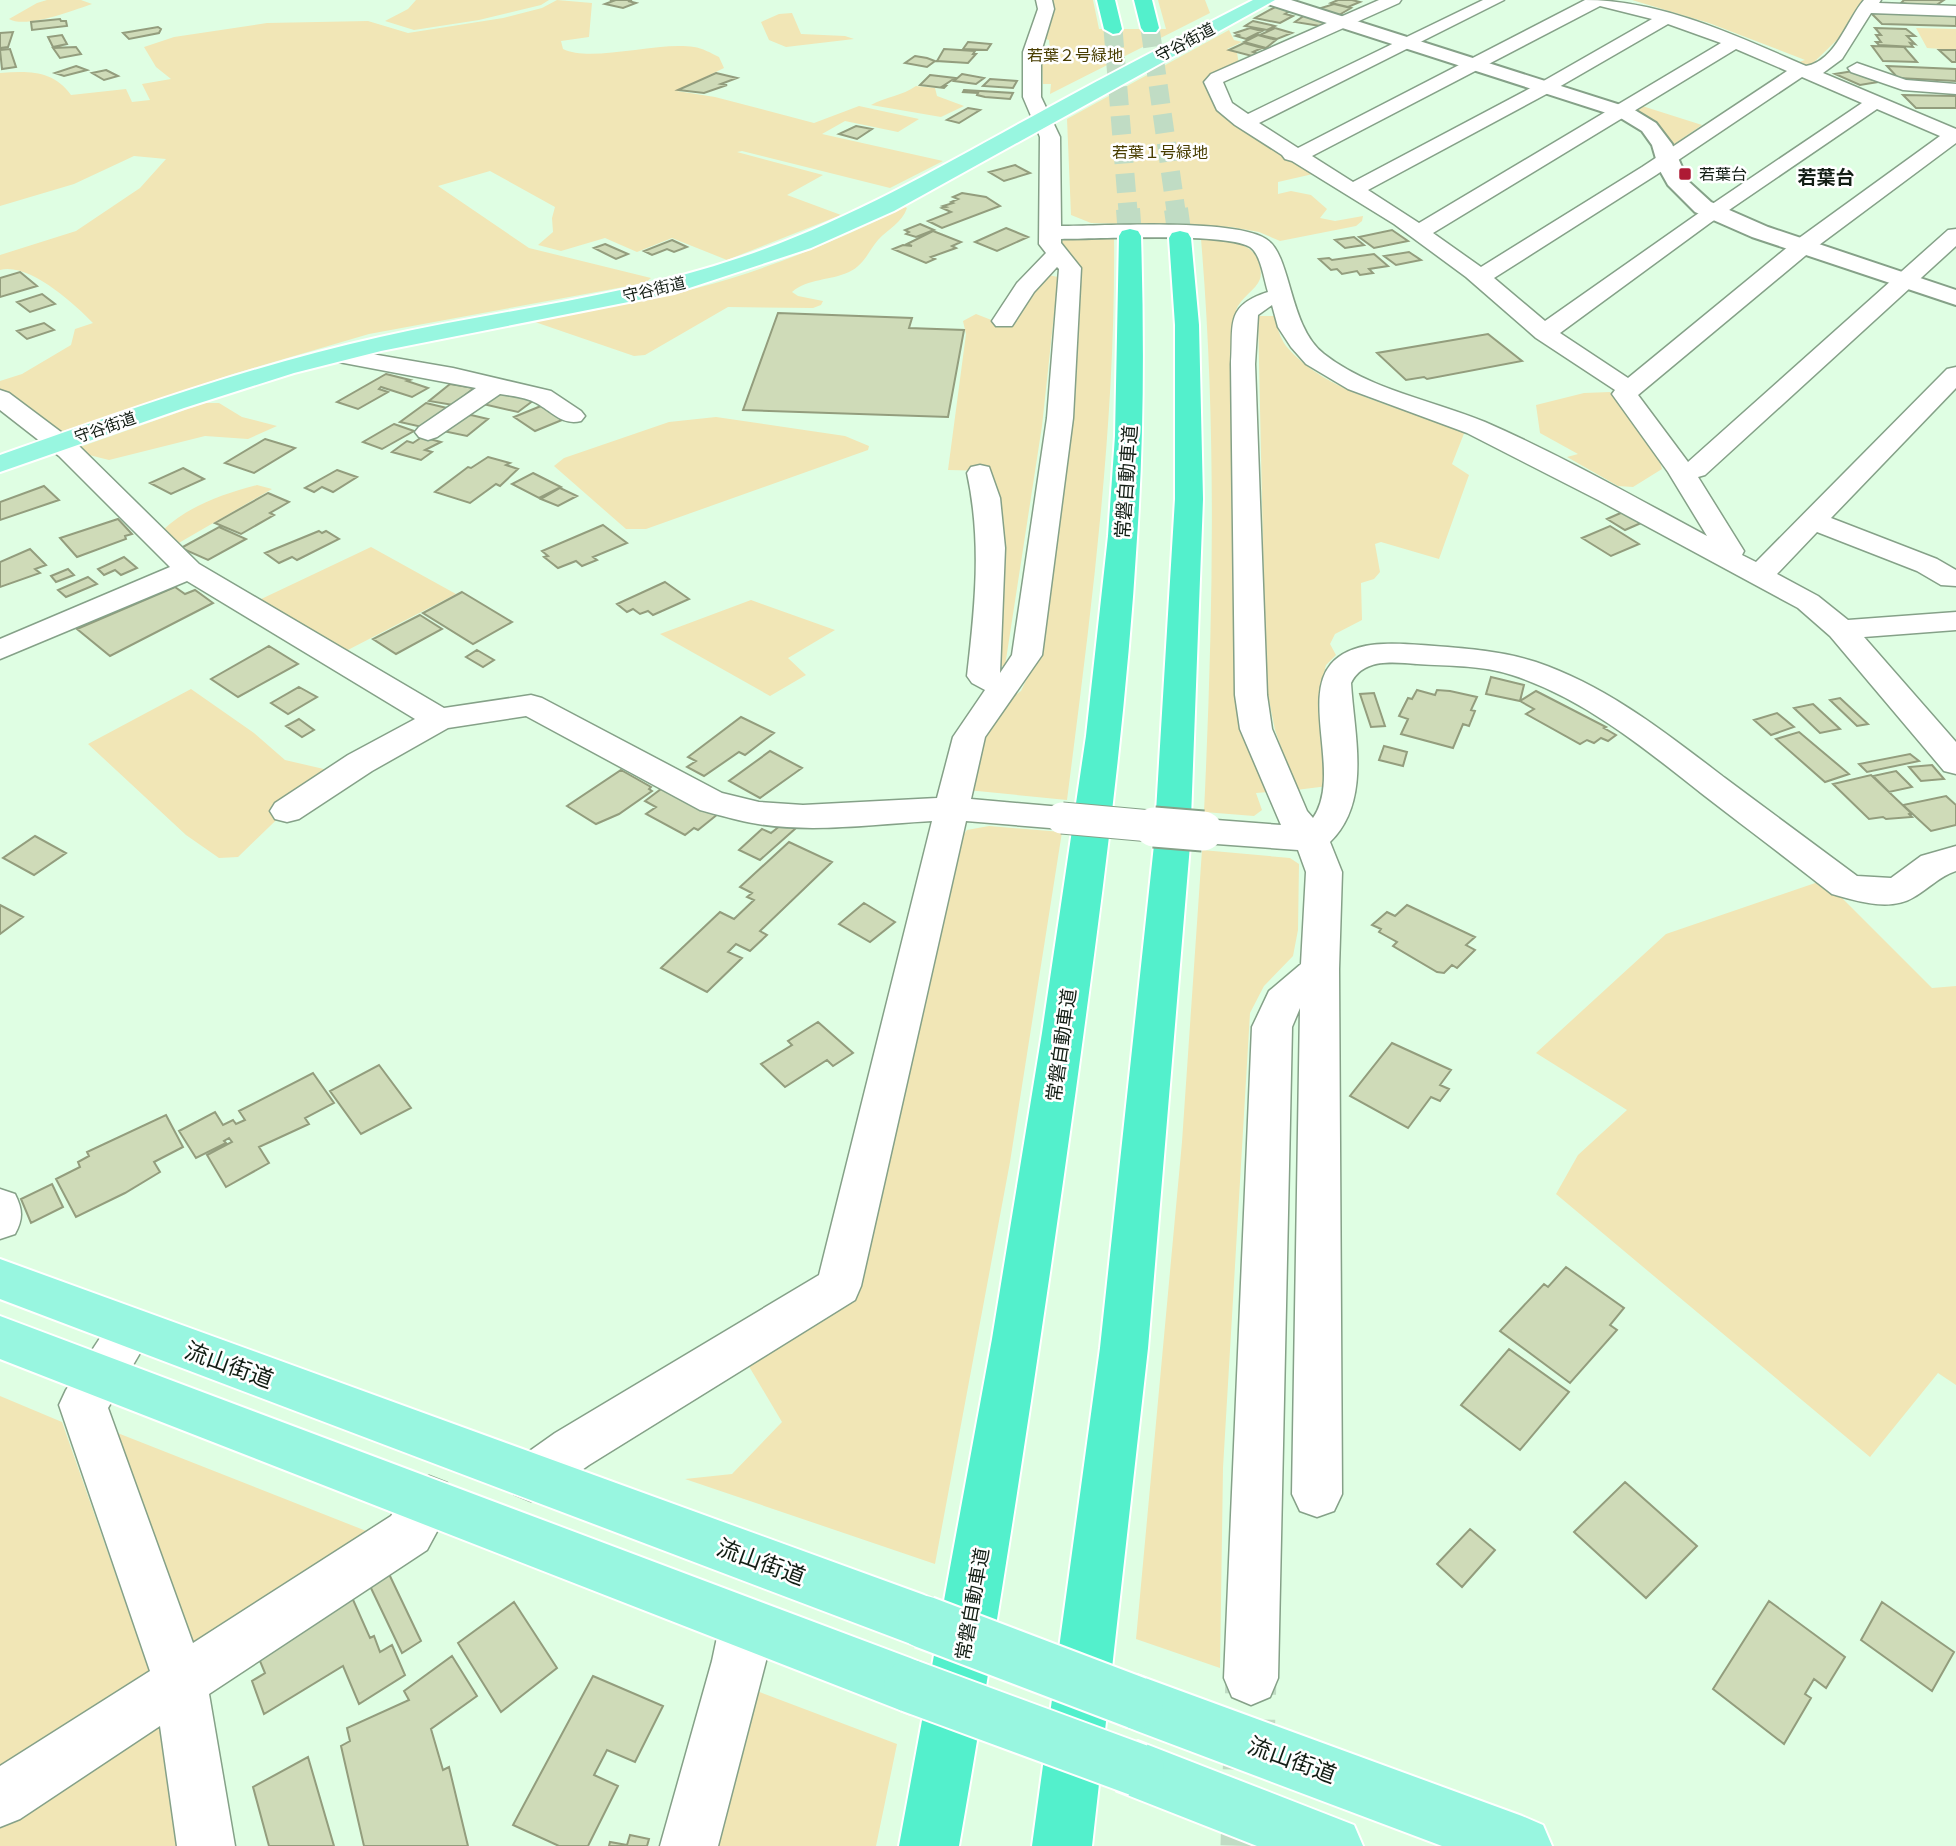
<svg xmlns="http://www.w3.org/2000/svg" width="1956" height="1846" font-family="'Fira Sans','Noto Sans JP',sans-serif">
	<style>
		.green { fill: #f1e6b6 }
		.building { fill: #cfdbb8; stroke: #939d7d; stroke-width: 2 }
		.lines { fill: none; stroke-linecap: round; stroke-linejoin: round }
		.street-tunnel { stroke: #c0dcc4; stroke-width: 51; stroke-dasharray: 51 25; stroke-linecap: butt }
		.highway-tunnel-far1 { stroke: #c0dcc4; stroke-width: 19; stroke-dasharray: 19 10; stroke-linecap: butt }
		.highway-tunnel { stroke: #c0dcc4; stroke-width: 24; stroke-dasharray: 24 12; stroke-linecap: butt }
		.street-casing { stroke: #85a188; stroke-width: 3 }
		.secondary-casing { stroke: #85a188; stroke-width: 4 }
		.primary-casing { stroke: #fff; stroke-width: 4 }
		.highway-casing { stroke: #fff; stroke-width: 4 }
		.street { fill: #fff; fill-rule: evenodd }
		.secondary { fill: #fff; fill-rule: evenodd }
		.primary { fill: #98f6e0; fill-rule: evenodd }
		.highway { fill: #53f0cc; fill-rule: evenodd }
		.street-bridge-far1-casing { stroke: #85a188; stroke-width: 33; stroke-linecap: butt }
		.street-bridge-casing { stroke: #85a188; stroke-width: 43; stroke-linecap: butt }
		.primary-bridge-casing { stroke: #fff; stroke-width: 56; stroke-linecap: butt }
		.street-bridge-far1 { stroke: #fff; stroke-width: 31 }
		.street-bridge { stroke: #fff; stroke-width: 39 }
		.primary-bridge { stroke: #98f6e0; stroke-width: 52 }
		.poi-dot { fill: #ae1a34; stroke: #fff; stroke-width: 2.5 }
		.labels { text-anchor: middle; stroke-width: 5; stroke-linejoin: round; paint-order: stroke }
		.far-street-label { font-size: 16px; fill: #131e15; stroke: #fff }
		.far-park-label { font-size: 16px; fill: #483d00; stroke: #fff }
		.far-poi-label { font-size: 16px; fill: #131e15; stroke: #fff; text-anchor: start }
		.far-quarter-label { font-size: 19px; font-weight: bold; fill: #131e15; stroke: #fff }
		.street-label { font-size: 19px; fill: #131e15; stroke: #fff }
		.near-street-label { font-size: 23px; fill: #131e15; stroke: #fff }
	</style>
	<rect width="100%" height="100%" fill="#dffee3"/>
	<!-- green -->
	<path class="green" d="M47,0H81L92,4C74,10 26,29 9,19L37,3Z
		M416,0H549L541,5L479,20L414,30L385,21L408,9Z
		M557,0L592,3L589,37L561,41L563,49C592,63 658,41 694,47C702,48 711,53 719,57L724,68L677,91L715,97L814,123L859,106L919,119L898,132L845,121L822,134L943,161L890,188L742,151L737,152L823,175L787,195L841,215L727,260L672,238L637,252L605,238L561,251L538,245L553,232L552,218L555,207L490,171L438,186L529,248L651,278L645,283L618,288L369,334L233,374L57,433L0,390V381L22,374L71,345L75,329L93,323C74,303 28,262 0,270V255L76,231L140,188L166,159L134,156L74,184L0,206V73C29,71 53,70 71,95L126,89L132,102L150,100L142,84L171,79L156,67L144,47L174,37L267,23L368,21L408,33L503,18L542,8Z
		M1053,0H1093L1099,29H1166L1158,0H1205L1210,13L1050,94L1051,84H1043L1041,50L1050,49L1049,40L1042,38L1055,11Z
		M1632,0H1866L1852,15L1840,37L1811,65L1796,63L1805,60L1709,23Z
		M792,13L801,34L845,36L854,39L786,47L769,40L761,22L779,14Z
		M1916,28L1956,29V50L1927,48Z
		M1229,30L1234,40L1242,42L1227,49L1237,53L1239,64L1206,84L1278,152L1313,174L1278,182V194L1291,191L1311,195L1327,209L1320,218L1335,221L1363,216L1362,221L1356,226L1280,241L1259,232L1231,227L1091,223L1071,215L1067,119Z
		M916,86L935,88L937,96L964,106L941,117L871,105C887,96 902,96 916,86Z
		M1639,105L1702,125L1673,145L1657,128L1631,113Z
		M905,207L907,208C902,223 888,229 878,240C868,252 864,265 849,272C830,281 808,278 792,292L798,296L823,301L821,305L813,308L728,307L645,355L634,356L535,322C589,311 643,301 697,288C769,269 839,240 905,207Z
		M1114,236C1116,425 1091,612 1067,800L967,790L994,710L1021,691L1036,659L1079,274L1060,243L1067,237Z
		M1201,239C1221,240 1252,239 1259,263C1260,268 1262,274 1260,279C1256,290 1241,297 1236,310L1238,311L1268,792L1256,793L1262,810L1254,816L1204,812C1213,620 1217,429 1201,239Z
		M1048,275L1058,277L1042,426L1005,666L993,667L1003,544L991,471L948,470L966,334L963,321L976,314L994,321Z
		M1258,316H1274C1277,326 1280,338 1286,346C1328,396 1407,408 1465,431L1452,464L1469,475L1439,559L1381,542L1375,544L1380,572L1374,579L1361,583L1362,620L1335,634L1330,644L1336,655L1326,665L1324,673L1328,786L1296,790L1275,730L1266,685Z
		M1610,392L1658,455L1662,469L1633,487L1618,486L1567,457L1578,454L1540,433L1536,405L1584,393Z
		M205,403H219L242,417L277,426L248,439L205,436L109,460L77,452L80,447Z
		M716,417L845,436L869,446L868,450L646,529H626L554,466L564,458L669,422Z
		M257,485L272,489L177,544L163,530C188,506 223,494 257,485Z
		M371,547L456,594L344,652L257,601Z
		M751,600L835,630L788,658L806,675L770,696L660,634Z
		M191,689L254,733L285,760L328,770L238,857L219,858L186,835L88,744Z
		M989,826L1062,832L1010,1162L935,1564L685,1479L732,1474L782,1422L744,1358L850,1295L959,841L967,830Z
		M1202,850L1290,858L1299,864L1298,930L1293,956L1264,986L1250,1013L1223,1468L1220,1668L1136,1639L1182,1142Z
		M1824,880L1932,988L1956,986V1385L1938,1373L1870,1457L1556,1194L1578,1155L1627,1110L1536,1053L1666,934Z
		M0,1396L62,1422L153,1681L0,1782Z
		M115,1432L379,1536L191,1658Z
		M757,1691L897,1744L876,1846H714Z
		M159,1714L184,1846H0V1820Z"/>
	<!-- building -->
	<path class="building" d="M610,0H632L628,1L636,3L623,8L605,4L613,1Z
		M1338,0H1352L1360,2L1348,7L1331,3Z
		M1904,0H1944L1932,8L1901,3Z
		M1334,4L1351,8L1339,15L1318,9Z
		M1277,6L1292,10L1285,14L1293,16L1280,23L1255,18Z
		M1871,13L1956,16V26L1882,24Z
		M1305,15L1328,22L1320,26L1295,22Z
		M60,19L61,21H66L67,26L32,30L31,22Z
		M1253,21L1275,26L1267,30L1245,26Z
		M158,27L161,29L159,33L129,39L123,33Z
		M1250,28L1262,31L1246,39L1236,36L1239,35L1235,33Z
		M1275,28L1292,33L1277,39L1260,35Z
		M1875,28L1906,29L1915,36H1907L1915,44L1910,43L1913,47L1879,45L1876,42H1881L1876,35H1881Z
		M13,32L8,47L0,48V33Z
		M62,35L67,44L53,47L48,37Z
		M1258,35L1276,40L1266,48L1244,42Z
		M968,42L991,44L987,50L963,49Z
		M1244,43L1262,48L1253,52L1258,54L1252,56L1229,50Z
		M1872,46L1904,47L1917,62L1883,61Z
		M76,47L81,54L60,58L53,48Z
		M10,49L16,67L2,69L0,50Z
		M944,49L975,51L973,54H976L968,63L937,61Z
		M1939,50H1956V62H1952Z
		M915,56L927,58L935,61L927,67L905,63Z
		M76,66L87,70L64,76L55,73Z
		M1887,66L1956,69V81L1898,78Z
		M106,70L118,76L104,80L92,73Z
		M1853,71L1878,82L1860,85L1835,74Z
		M716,73L737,78L721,84L727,85L704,93L678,90Z
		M962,74L984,78L976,84L954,81Z
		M930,75L955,78L943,86H946L944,88L920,85Z
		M990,79L1017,81L1013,88L983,86Z
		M964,90L1013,93L1010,99L985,97L977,95L978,93L963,92Z
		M1903,95L1956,96V108H1916Z
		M968,108L980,110L959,123L947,120Z
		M856,126L872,129L857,139L839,134Z
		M1015,165L1030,173L1004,181L989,172Z
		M962,193L986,197L1000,206L942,228L928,221L951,212L942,208L946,207L943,206L953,203L951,202L958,199L953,197Z
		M920,224L934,230L916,237L906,234L909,232L905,230Z
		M1006,228L1028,237L997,251L975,242Z
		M1392,230L1408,241L1374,248L1359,237Z
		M933,231L961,242L952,246L956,248L931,257L935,259L926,263L893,249L903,245L912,246L907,244Z
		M1354,237L1364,245L1345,248L1335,240Z
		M672,240L687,247L674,252L667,249L652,255L644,251Z
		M605,244L628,254L616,259L594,248Z
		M1409,252L1421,260L1396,265L1384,256Z
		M1374,254L1388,266L1369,269L1373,273L1360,275L1357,271L1342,274L1337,269L1331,270L1319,259L1329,258L1332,260Z
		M20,272L37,286L0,297V278Z
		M42,294L55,304L30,312L17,302Z
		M778,313L912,318L909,328L964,330L948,417L743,410Z
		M44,323L54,330L27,339L17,331Z
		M1488,334L1522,361L1427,379L1424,377L1406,380L1377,353Z
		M386,374L410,380L407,381L428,388L412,397L381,387L379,389L388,392L358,409L337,402Z
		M450,384L474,388L453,405L429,401Z
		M499,392L534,400L518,412L483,404Z
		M426,403L451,409L422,427L400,422Z
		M541,406L562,420L535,431L514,417Z
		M471,415L488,419L467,436L443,431L462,416Z
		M394,424L414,431L382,449L363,442Z
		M422,437L441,442L425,450L432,452L421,460L392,452L407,441L413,443Z
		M265,439L295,448L254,473L225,463Z
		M488,457L510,463L506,465L518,469L500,486L496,484L470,503L435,492L468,467L471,468Z
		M183,468L204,479L171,494L150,483Z
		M337,470L357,477L333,492L322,487L314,492L305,488Z
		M533,473L561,487L539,498L512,484Z
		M44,486L59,500L0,520V502Z
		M560,488L577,496L558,506L541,499Z
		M268,493L289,502L270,513L274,515L241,534L215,523Z
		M1623,512L1641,523L1625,530L1607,519Z
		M118,519L132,534L125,536L126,539L77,557L60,538Z
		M603,525L627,543L593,557L597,560L582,566L576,561L558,568L544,557L548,556L542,551Z
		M1610,526L1639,544L1611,556L1582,538Z
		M219,527L246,539L208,560L181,548Z
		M319,531L322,533L326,531L339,539L297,560L292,557L279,563L265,553Z
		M30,549L46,565L35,569L40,573L0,587V562Z
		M124,557L137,568L121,575L115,570L104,575L98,569Z
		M68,569L74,575L56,582L51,576Z
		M88,577L97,584L66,597L58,590Z
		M665,582L689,599L653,615L648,611L640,614L633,609L627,612L617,604Z
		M175,587L185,594L195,590L213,603L110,656L77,629Z
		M462,592L512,622L473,644L423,613Z
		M420,615L442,629L396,654L373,639Z
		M269,646L298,664L238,697L211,679Z
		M477,650L494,660L483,667L466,657Z
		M1491,677L1524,685L1520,701L1486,694Z
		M299,687L317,697L288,714L271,703Z
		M1417,690L1435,695L1437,690L1450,691L1477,697L1471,710L1475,711L1469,726L1463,724L1453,748L1401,734L1408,719L1399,716L1408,698L1412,699Z
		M1536,691L1606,727L1604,728L1616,735L1608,741L1601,738L1594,743L1587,740L1580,744L1526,714L1534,709L1520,701Z
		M1374,693L1385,726L1371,727L1360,694Z
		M1840,698L1868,724L1857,726L1830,700Z
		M1813,704L1840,729L1820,733L1794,708Z
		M1777,713L1794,727L1771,735L1754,720Z
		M741,717L774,733L745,755L739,752L704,776L687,767L696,761L688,757Z
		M299,719L314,730L302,737L286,726Z
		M1799,732L1849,774L1825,782L1776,739Z
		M1384,746L1407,752L1403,766L1379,760Z
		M770,751L802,768L760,798L729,781Z
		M1910,754L1919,761L1867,772L1859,764Z
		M1932,765L1944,779L1921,781L1909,767Z
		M621,770L651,787L649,789L652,791L619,814L596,824L567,806Z
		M1896,771L1912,787L1889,792L1873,776Z
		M1871,775L1911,813L1909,814L1912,817L1886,819L1883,817L1869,819L1833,784Z
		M665,786L718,814L698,830L694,828L685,835L646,814L656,807L645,801Z
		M1946,796L1956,805V825L1931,831L1903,805Z
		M781,825L796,828L760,860L739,850L762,829L771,833Z
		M35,836L66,853L34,875L3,858Z
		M789,842L832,862L760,931L767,935L750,951L736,944L728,952L742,958L707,992L661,968L720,912L734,919L754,900L747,897L752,893L740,887Z
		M864,903L895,922L870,942L839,924Z
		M0,905L23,917L0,934Z
		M1407,905L1475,937L1466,945L1475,950L1457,968L1452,965L1444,973L1437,972L1393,946L1397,942L1379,932L1381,929L1372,925L1387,912L1395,916Z
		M818,1022L853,1053L833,1066L827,1060L785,1087L761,1064L792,1045L788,1041Z
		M1392,1043L1451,1070L1440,1085L1449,1089L1440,1101L1431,1097L1408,1128L1350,1096Z
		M379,1065L411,1108L361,1134L330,1091Z
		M313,1073L334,1103L305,1118L309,1124L259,1147L269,1163L226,1187L207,1155L232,1142L229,1138L224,1141L226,1143L196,1158L179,1131L215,1112L223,1125L233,1120L236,1124L245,1120L239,1111Z
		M166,1115L183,1147L154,1162L160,1172L125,1193L76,1217L56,1179L80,1167L78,1162L89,1156L87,1152Z
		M52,1184L63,1207L31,1223L21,1199Z
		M1566,1267L1624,1308L1610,1325L1617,1330L1570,1383L1500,1331L1544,1284L1548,1287Z
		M1509,1349L1569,1392L1520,1450L1461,1405Z
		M1625,1482L1697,1546L1646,1598L1574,1532Z
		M1470,1529L1495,1550L1462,1587L1437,1564Z
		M389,1574L421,1641L402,1653L370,1586Z
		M350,1593L370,1638L374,1636L380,1652L392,1645L405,1675L359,1704L343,1666L264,1714L252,1681L265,1673L255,1649Z
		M1769,1601L1845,1657L1826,1688L1814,1679L1805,1694L1811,1698L1784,1744L1713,1689Z
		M514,1602L557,1668L501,1712L458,1643Z
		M1882,1602L1954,1652L1932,1691L1861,1640Z
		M452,1656L477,1696L431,1729L443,1770L449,1767L468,1846H364L341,1746L350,1741L347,1728L409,1700L404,1691Z
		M593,1676L663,1706L635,1762L607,1750L594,1775L618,1786L588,1846H559L513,1825Z
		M308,1757L334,1846H269L253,1787Z
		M630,1835L649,1839L647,1846H609L610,1842L627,1845Z"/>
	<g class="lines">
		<!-- street-tunnel -->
		<path class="street-tunnel" d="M1246,1846L1251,1678"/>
		<!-- highway-tunnel-far1 -->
		<path class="highway-tunnel-far1" d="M1150,28L1176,211
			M1113,29L1128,211"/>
		<!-- highway-tunnel -->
		<path class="highway-tunnel" d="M1128,209L1130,236
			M1176,209L1180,238"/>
		<!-- street casing -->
		<g class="street-casing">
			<path id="street" d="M1036,0H1052L1054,9L1041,52V97L1060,137L1061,226C1104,226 1234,218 1266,239C1292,255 1288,326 1324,354C1370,390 1432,400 1485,422C1561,455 1634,497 1707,536L1668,472L1612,394L1615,390L1536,338L1466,277L1394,224L1292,161L1285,159L1282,155L1235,125L1217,110L1204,82L1211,74L1379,0H1401L1399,3L1223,82L1232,103L1248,114L1483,0H1504L1259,123L1298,148L1585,0C1662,0 1737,36 1806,66C1836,61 1847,19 1864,0H1881L1879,3L1956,6V16L1871,13L1842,59L1823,73L1956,129V143L1811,251L1638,395L1688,462L1948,230L1956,229V246L1705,475L1698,477L1744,551L1742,555L1756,562L1947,369L1956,367V388L1831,518L1937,559L1956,570V586L1941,585L1917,571L1817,532L1777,574L1818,596L1848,620L1956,612V630L1864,637L1956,742V774L1944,771L1830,636L1798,608L1600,501L1467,433L1348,389L1306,364L1291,347L1278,327L1272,305L1258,315L1255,364L1267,695L1272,729L1307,811L1313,818C1342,777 1301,699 1331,664C1352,640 1392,643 1421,645C1460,648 1499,650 1536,662C1607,686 1666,733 1725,778C1769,811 1813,843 1857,876L1891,878L1921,856L1956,846V871C1940,876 1928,889 1914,897C1890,912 1857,901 1832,894C1789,860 1745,827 1701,793C1643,747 1583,698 1512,675C1482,665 1448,666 1417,664C1393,662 1363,658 1351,683C1354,735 1372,801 1330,842L1342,872L1339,969L1342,1494L1334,1511L1317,1517L1300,1511L1292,1494L1300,1008L1292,1027L1278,1678L1270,1697L1251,1705L1232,1697L1224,1678L1252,1027L1269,991L1301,964L1306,872L1298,850L1203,843L1191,839L1186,831L1191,823L1203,819L1281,825L1240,729L1235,695L1231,364C1234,325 1224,306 1268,292C1264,280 1261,254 1250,247C1223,232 1098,239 1061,239V243L1081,268L1073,418L1042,655L985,737L971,799L1062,807L1074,810L1079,818L1074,826L1062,829L966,821L861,1286L855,1300L589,1465L548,1494L531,1501L514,1494L506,1478L514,1462L555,1433L819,1275L932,821C875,824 814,833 758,824C739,821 719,815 700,810L526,716L448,728L372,771L299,819L287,822L275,819L270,811L275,803L348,755L415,719L187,581L0,659V639L170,567L59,456L0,410V390L9,393L77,444L199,564L444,708L531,695L542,698L722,793L759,802L803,805L937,798L953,737L985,690L972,683L967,676C975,607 982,541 967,473L971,467L980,465L989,467L1000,498L1005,548L1000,673L1012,655L1047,418L1059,269L1057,267L1034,292L1012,326H996L992,321L1017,283L1046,253L1039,244L1040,137L1023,97V52L1038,9ZM1600,6L1652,19L1540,83L1353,182L1312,156ZM1668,24L1721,43L1419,223L1368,190L1552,91ZM1736,49L1787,71L1642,167L1481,267L1433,233ZM1802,77L1862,103L1696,215L1545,321L1494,278L1656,175ZM1877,109L1940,136L1795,241L1628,378L1560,333L1710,223Z
				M1857,63L1906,80L1956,84V94L1903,90L1851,72L1848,68Z
				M337,348L453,368L551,391L581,411L585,416L581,421C561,426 551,410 534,402C524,397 511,396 500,394L437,437L428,440L419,437L415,432L419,427L476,388L328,360L325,355L328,350Z
				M0,1189L15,1194C23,1210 23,1219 15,1234L0,1239Z
				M131,1309L147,1315L154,1329L108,1408L193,1643L391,1516L411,1483L429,1476L447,1483L454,1500L427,1550L209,1694L235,1846H177L160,1726L20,1819L0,1827V1766L150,1671L59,1405L66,1390L115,1315Z
				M746,1597L764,1605L772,1623L766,1661L718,1846H660L712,1661L720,1623L728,1605Z"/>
		</g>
		<!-- secondary casing -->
		<g class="secondary-casing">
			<path id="secondary" d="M1265,0H1291L1633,109L1656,123L1672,144L1688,181L1711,202L1768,227L1956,290V305L1752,237L1695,212L1668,185L1659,169L1652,145L1642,131L1619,117L1268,4Z"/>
		</g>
		<!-- primary casing -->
		<g class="primary-casing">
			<path id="primary" d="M1253,0H1275L894,211L811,248L674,293L381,351L294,373L184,408L0,472V455C125,411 250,366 380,337C500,310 625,297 742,257C849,221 945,164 1044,110C1113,72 1183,36 1253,0Z
				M0,1259L924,1595L943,1603L951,1622L943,1641L924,1649L0,1299Z
				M0,1316L910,1658L930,1666L938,1686L930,1706L910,1714L0,1359Z
				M1137,1675L1522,1816L1543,1825L1552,1846H1442L1137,1731L1117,1723L1109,1703L1117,1683Z
				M1138,1741L1354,1825L1363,1846H1257L1117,1791L1109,1770L1117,1749Z"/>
		</g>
		<!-- highway casing -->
		<g class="highway-casing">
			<path id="highway" d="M1097,0H1115L1122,29L1119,33L1113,34L1104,29Z
				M1134,0H1152L1159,28L1156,32H1144L1141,28Z
				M1130,229L1138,231L1141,236C1144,337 1144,437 1137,538C1126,722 1101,905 1076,1089C1041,1342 1003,1594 959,1846H899L992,1339L1042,1033L1086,736L1108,536L1115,436L1119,236L1122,231Z
				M1180,231L1188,233L1191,238L1199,325L1203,499L1190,845L1148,1348L1092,1846H1032L1100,1348L1154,845L1175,499V325L1169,238L1172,233Z"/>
		</g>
		<!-- street -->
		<use href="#street" class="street"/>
		<!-- secondary -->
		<use href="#secondary" class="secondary"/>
		<!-- primary -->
		<use href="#primary" class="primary"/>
		<!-- highway -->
		<use href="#highway" class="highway"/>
		<!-- street-bridge-far1 casing -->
		<g class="street-bridge-far1-casing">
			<path id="street-bridge-far1" d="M1062,818L1173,828"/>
		</g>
		<!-- street-bridge casing -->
		<g class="street-bridge-casing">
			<path id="street-bridge" d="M1154,827L1203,831"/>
		</g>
		<!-- primary-bridge casing -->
		<g class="primary-bridge-casing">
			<path id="primary-bridge" d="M924,1622L1137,1703
				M910,1686L1138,1770"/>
		</g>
		<!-- street-bridge-far1 -->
		<use href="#street-bridge-far1" class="street-bridge-far1"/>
		<!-- street-bridge -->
		<use href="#street-bridge" class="street-bridge"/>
		<!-- primary-bridge -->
		<use href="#primary-bridge" class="primary-bridge"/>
	</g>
	<!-- markers -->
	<rect class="poi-dot" x="1678" y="167" width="14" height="14" rx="3.5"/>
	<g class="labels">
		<!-- far-street labels -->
		<g class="far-street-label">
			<text transform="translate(1185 42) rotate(-28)" y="6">守谷街道</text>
			<text transform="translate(654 289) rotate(-13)" y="6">守谷街道</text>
			<text transform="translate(105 427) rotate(-19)" y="6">守谷街道</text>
		</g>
		<!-- far-park labels -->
		<g class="far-park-label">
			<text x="1075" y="61">若葉２号緑地</text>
			<text x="1160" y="158">若葉１号緑地</text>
		</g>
		<!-- far-poi labels -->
		<g class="far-poi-label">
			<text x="1699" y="180">若葉台</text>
		</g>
		<!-- far-quarter labels -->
		<g class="far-quarter-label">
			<text x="1826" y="184">若葉台</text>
		</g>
		<!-- street labels -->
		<g class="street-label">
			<text transform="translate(1126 482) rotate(-86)" y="7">常磐自動車道</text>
			<text transform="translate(1061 1045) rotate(-82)" y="7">常磐自動車道</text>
			<text transform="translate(972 1604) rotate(-80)" y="7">常磐自動車道</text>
		</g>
		<!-- near-street labels -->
		<g class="near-street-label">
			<text transform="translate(229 1365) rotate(20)" y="8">流山街道</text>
			<text transform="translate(761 1562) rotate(20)" y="8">流山街道</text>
			<text transform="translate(1292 1760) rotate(20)" y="8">流山街道</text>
		</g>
	</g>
</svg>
